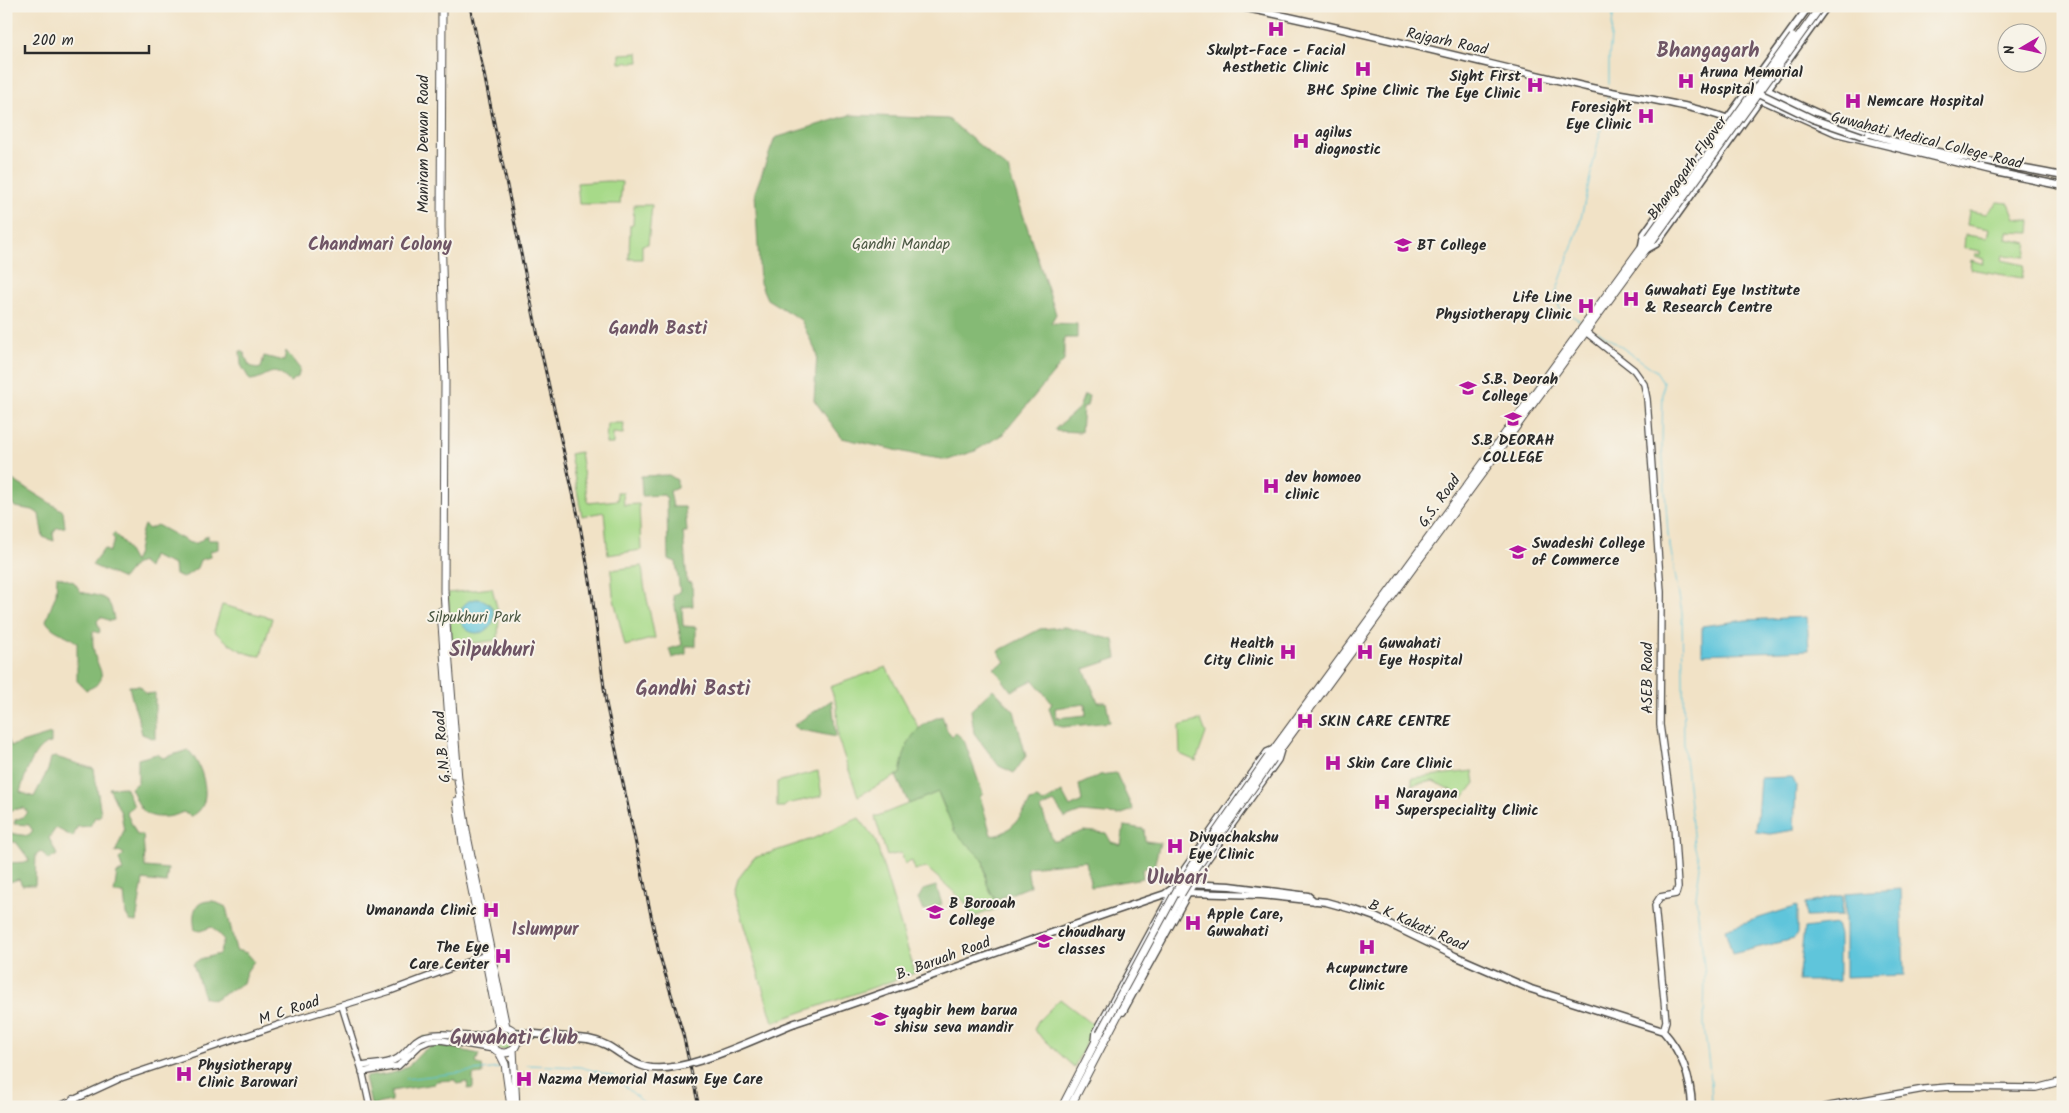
<svg xmlns="http://www.w3.org/2000/svg" width="2069" height="1113" font-family="Kalam,sans-serif">
	<style>
		.green { fill: #a7da89; stroke: #69825a }
		.forest { fill: #85ba75; stroke: #587250; fill-rule: evenodd }
		.water { fill: #5ec5db; stroke: #447883 }
		.lines { fill: none; stroke-linecap: round; stroke-linejoin: round }
		.stream { stroke: #5ec5db; stroke-width: 1 }
		.tertiary-casing { stroke: #494642; stroke-width: 8 }
		.secondary-casing { stroke: #494642; stroke-width: 9 }
		.primary-casing { stroke: #494642; stroke-width: 9 }
		.tertiary { stroke: #fff; stroke-width: 5.5 }
		.secondary { stroke: #fff; stroke-width: 6 }
		.primary { stroke: #fff; stroke-width: 7 }
		.rail-casing { stroke: #2b2b2b; stroke-width: 3 }
		.rail { stroke: #f7f3e8; stroke-width: 1; stroke-dasharray: 4; stroke-linecap: butt }
		.secondary-bridge-casing { stroke: #494642; stroke-width: 9; stroke-linecap: butt }
		.primary-bridge-casing { stroke: #494642; stroke-width: 9; stroke-linecap: butt }
		.secondary-bridge { stroke: #fff; stroke-width: 6 }
		.primary-bridge { stroke: #fff; stroke-width: 7 }
		.labels { text-anchor: middle; stroke-width: 4; stroke-linejoin: round; paint-order: stroke }
		.street-label { font-size: 15px; fill: #2b2b2b; stroke: #f7f3e8 }
		.poi-label { font-size: 15px; font-weight: bold; fill: #2b2b2b; stroke: #f7f3e8; text-anchor: start }
		.park-label { font-size: 15px; fill: #4a5742; stroke: #f7f3e8 }
		.quarter-label { font-size: 18px; font-weight: bold; fill: #6f5565; stroke: #f7f3e8 }
		.district-label { font-size: 20px; font-weight: bold; fill: #6f5565; stroke: #f7f3e8 }
	</style>
	<rect width="100%" height="100%" fill="#f7f3e8"/>
	<filter id="ink" filterUnits="userSpaceOnUse"><feTurbulence type="fractalNoise" baseFrequency=".02" numOctaves="2"/><feDisplacementMap in="SourceGraphic" scale="10" xChannelSelector="R" yChannelSelector="G"/><feConvolveMatrix kernelMatrix="1 2 1 2 8 2 1 2 1" color-interpolation-filters="sRGB"/></filter>
	<filter id="wash" filterUnits="userSpaceOnUse"><feTurbulence type="fractalNoise" baseFrequency=".0096" numOctaves="4" result="noise"/><feDisplacementMap in="SourceGraphic" scale="20" xChannelSelector="R" yChannelSelector="G"/><feGaussianBlur stdDeviation="1.12" result="paint"/><feColorMatrix in="noise" values="0 0 0 0 0 0 0 0 0 0 0 0 0 0 0 0 0 1.4 0 .05"/><feComposite in="paint" operator="in"/></filter>
	<g filter="url(#wash)">
		<rect width="100%" height="100%" fill="#f1e2c6"/>
		<!-- green -->
		<path class="green" d="M638,53L639,62L620,63V54Z
			M609,181L622,182L620,204H579L577,183Z
			M1997,202L2009,203L2015,218L2031,221L2030,233L2007,232L2006,239L2028,243L2025,257L2003,255L2002,260L2024,265L2022,278L1970,269L1971,260L1983,264L1984,259L1975,256V253L1980,255V251L1964,248L1965,235L1987,238L1989,229L1967,225L1969,211L1986,214Z
			M634,205H652L648,244L642,245V259H629L630,225L633,224Z
			M607,423H624L623,434L613,433V444H606Z
			M580,452L588,503L618,500L617,492H623L624,505L639,504L641,550L608,555L604,512L582,516L570,454Z
			M642,566L644,584L655,638L625,646L613,595L611,570Z
			M492,588L499,615L498,640L452,646L448,593Z
			M222,605L272,618L261,656C242,655 228,643 214,631Z
			M886,667L934,756L858,796L838,739L837,705L830,687Z
			M1201,720L1206,733L1196,761L1180,754L1179,726Z
			M818,771L822,796L787,804L784,807H777V782Z
			M1473,771L1475,783L1464,797L1433,781L1412,785V778Z
			M938,792L946,812L983,860L987,884L999,908L973,917L964,901L927,868L915,870L912,861L905,864L901,853L887,856L875,817Z
			M859,818L875,839L915,973L773,1022L734,893L738,879L754,858L812,839Z
			M1060,999L1095,1026L1074,1067L1034,1030L1038,1021Z
			M494 1040a10 10 0 1 1 20 0a10 10 0 1 1-20 0Z
			M449,1036L468,1039L488,1037V1046C471,1043 437,1032 422,1041C413,1045 406,1056 399,1063L367,1066L392,1063L424,1037Z"/>
		<!-- forest -->
		<path class="forest" d="M850,115L948,119L1008,169L1056,314L1051,323L1077,324V338H1064V361L1060,365L1003,434L975,451L948,460L917,455L842,438L814,400L817,354L801,320L767,299L760,283L755,192L775,138Z
			M240,351L244,353L249,365L256,369L261,368L264,356L284,361L286,351L300,369L298,377L290,382C270,362 269,379 250,380L241,365Z
			M1084,395L1089,396L1087,406L1083,407L1081,432L1056,431L1055,429L1079,408Z
			M669,475L677,480V488L670,491L673,507H685L687,532H683L687,582L692,583L693,606L682,607L683,626L696,627V646H686V654L672,658L669,649L682,645L673,595L680,592L676,562L668,559L667,499L664,495L642,496L641,476Z
			M6,476L63,511L65,527L56,528L53,534L54,541L43,537L39,514L33,510L15,507L6,495Z
			M144,525L149,529L157,525L190,543H197L208,535V540H218V549L210,551V557L200,560L197,568L183,578L175,575L174,565L152,556L148,568L141,562L134,565L123,579L92,565L104,549L109,552L115,540L112,536L114,533L123,542L134,562C140,552 139,537 144,525Z
			M57,576L74,582L81,592C103,598 110,594 114,620L110,621L101,617L97,621L100,631L99,633L93,631C93,637 92,645 94,651C97,670 113,680 86,690L77,681V643C67,633 54,634 46,621L56,594Z
			M1065,627L1114,640L1117,658L1084,669L1098,702H1106L1110,722L1063,727L1055,725L1049,708L1052,703L1033,680L1011,691L994,668L1005,662L998,651L1040,629ZM1085,704L1086,715L1056,718L1055,708Z
			M129,686H140L146,694L155,693V739L142,734C139,717 132,703 129,686Z
			M993,689L1014,711L1026,756L1014,773L999,766L974,733L971,710Z
			M832,700L836,737L797,729L794,725Z
			M942,716L947,730L952,736L956,733L964,740L983,794L980,796L991,835C1005,839 1026,812 1030,801L1037,799L1043,803L1062,792L1070,807L1082,801L1079,785L1100,775L1116,773L1133,810L1119,815L1081,812L1065,818L1054,802L1041,808L1053,841H1056L1084,831L1106,833L1111,842L1121,845L1124,826L1144,829L1145,841L1160,843L1154,866L1142,869L1143,878L1091,887L1086,861L1027,867L1030,886L995,900L987,884L983,860L955,832L938,792L909,804L896,776L900,774C905,744 912,726 942,716Z
			M51,734V743C33,745 25,777 20,792L34,797L48,770L51,758L56,757L94,769L101,814L98,818L95,817L90,826L77,827L73,837L56,828L49,838L57,855L48,860L42,852L36,854L35,885H22L19,879L6,883V863L29,862L28,858L16,842H11L6,846V821L9,820L8,833L29,836L33,831L29,825L14,824L15,820L23,817L28,812L23,808L6,811V735L11,746Z
			M188,750C203,764 216,807 191,816L183,812C175,816 169,817 160,817C141,817 138,802 131,788L138,782V759L157,754L163,758Z
			M125,787L134,806L126,812L137,835H143L145,867L168,869L166,883L143,880L136,922L130,921L126,914L124,893H114L117,873L123,871L119,859L124,854L119,851L115,853L124,831L121,813L109,788Z
			M936,886L942,904L923,911L918,899L923,890Z
			M213,901L226,907L236,950L247,953L254,961L247,971L243,983L213,1000L204,997L193,964L200,959L219,954L224,940L212,927L200,931L195,930C192,914 193,900 213,901Z
			M438,1045L479,1054L476,1063L482,1066L483,1074L473,1075V1088L468,1089L467,1082L457,1084L455,1080L436,1081L434,1084L391,1091V1101L371,1105L365,1077C378,1075 392,1075 403,1069C419,1060 419,1048 438,1045Z"/>
		<!-- water -->
		<path class="water" d="M460 616a17 17 0 1 1 34 0a17 17 0 1 1-34 0Z
			M1807,617L1809,650L1702,654V626L1746,620Z
			M1792,777L1796,785L1794,830L1770,834L1756,832L1760,778Z
			M1901,889L1904,975L1845,977V893Z
			M1843,895L1842,916L1806,917L1805,904Z
			M1797,906V934L1793,939L1732,954L1725,929Z
			M1836,924L1839,935V981H1798L1804,928Z"/>
		<g class="lines">
			<!-- stream -->
			<path class="stream" d="M1609,84V57L1614,6
				M1579,320L1560,309L1555,295L1579,227L1608,97
				M1598,331L1656,371L1663,382L1662,445L1668,535L1682,612L1684,747L1694,844L1700,866L1696,898L1705,974L1704,1026L1711,1081L1712,1107
				M527,1065L580,1067L613,1076L649,1107
				M406,1079L499,1068"/>
		</g>
	</g>
	<g filter="url(#ink)">
		<g class="lines">
			<!-- tertiary casing -->
			<g class="tertiary-casing">
				<path id="tertiary" d="M1587,333L1634,370L1644,384L1647,399L1661,592L1660,725L1674,825L1678,887L1676,894L1660,897L1655,905L1666,1021L1663,1031
					M342,1006L362,1070L370,1107
					M1123,1012L1205,863L1278,760L1281,750
					M1095,1042L1096,1032L1185,868L1267,752L1274,749
					M361,1066C373,1064 388,1065 398,1058C408,1051 414,1038 425,1036C450,1029 469,1043 494,1031
					M362,1072L398,1066L420,1045L429,1041L441,1040L494,1049
					M73,1099L78,1107
					M58,1107L121,1078L290,1021L390,991L486,955
					M1824,1107L1924,1089L1949,1087L2036,1088L2063,1081"/>
			</g>
			<!-- secondary casing -->
			<g class="secondary-casing">
				<path id="secondary" d="M1237,6C1355,30 1471,60 1587,87C1639,99 1692,103 1741,124
					M1767,89C1804,108 1841,125 1880,137C1939,155 2002,164 2063,176
					M1760,99L1836,133L2000,173L2063,186
					M1642,245L1644,234L1809,6
					M1647,249L1656,244L1827,6
					M1165,894L1170,896L1187,893L1261,895L1326,902L1355,910L1375,917L1455,956L1531,989L1663,1031C1682,1052 1691,1079 1692,1107
					M795,1023C919,982 1041,935 1165,894L1175,887L1185,884L1230,886L1308,896L1314,901
					M514,1032L588,1039
					M517,1042L534,1034"/>
			</g>
			<!-- primary casing -->
			<g class="primary-casing">
				<path id="primary" d="M442,6L441,227L445,382L444,591L447,638L458,779L467,836L506,1027
					M441,611L453,775
					M1269,756L1649,237
					M1273,759L1652,241
					M457,801L463,844L499,1027
					M491 1040a13 13 0 1 1 26 0a13 13 0 1 1-26 0Z
					M513,1049L516,1107
					M499,1052L505,1064L511,1107
					M1062,1107L1100,1033
					M1070,1107L1181,894"/>
			</g>
			<!-- tertiary -->
			<use href="#tertiary" class="tertiary"/>
			<!-- secondary -->
			<use href="#secondary" class="secondary"/>
			<!-- primary -->
			<use href="#primary" class="primary"/>
			<!-- rail casing -->
			<g class="rail-casing">
				<path id="rail" d="M470,6L540,346L579,520L591,586L606,703L659,953L683,1034L699,1107"/>
			</g>
			<!-- rail -->
			<use href="#rail" class="rail"/>
			<!-- secondary-bridge casing -->
			<g class="secondary-bridge-casing">
				<path id="secondary-bridge" d="M1759,93L1813,119L1865,137
					M588,1039C616,1044 622,1061 646,1067C683,1076 758,1037 795,1023"/>
			</g>
			<!-- primary-bridge casing -->
			<g class="primary-bridge-casing">
				<path id="primary-bridge" d="M1649,237L1793,37
					M1652,241L1821,6
					M1181,894L1198,866L1273,759
					M1100,1033L1182,881L1269,756"/>
			</g>
			<!-- secondary-bridge -->
			<use href="#secondary-bridge" class="secondary-bridge"/>
			<!-- primary-bridge -->
			<use href="#primary-bridge" class="primary-bridge"/>
		</g>
	</g>
	<!-- icons -->
	<defs>
		<g id="hospital-bare" transform="scale(1.35)"><path d="M-5-5h3v3.5h4V-5h3V5h-3V1.5h-4V5h-3Z" fill="#b5179e" stroke="#f7f3e8" stroke-width="2.5" paint-order="stroke"/></g>
		<g id="university-bare" transform="scale(1.35)"><path d="M0-5L7-2L0 1L-7-2ZM-4 1L0 2.5L4 1V4Q0 6-4 4Z" fill="#b5179e" stroke="#f7f3e8" stroke-width="2.5" paint-order="stroke"/></g>
	</defs>
	<g fill-rule="evenodd">
		<use href="#hospital-bare" x="1276" y="29"/>
		<use href="#hospital-bare" x="1363" y="69"/>
		<use href="#hospital-bare" x="1686" y="81"/>
		<use href="#hospital-bare" x="1535" y="85"/>
		<use href="#hospital-bare" x="1853" y="101"/>
		<use href="#hospital-bare" x="1646" y="116"/>
		<use href="#hospital-bare" x="1301" y="141"/>
		<use href="#university-bare" x="1403" y="245"/>
		<use href="#hospital-bare" x="1631" y="299"/>
		<use href="#hospital-bare" x="1586" y="306"/>
		<use href="#university-bare" x="1468" y="388"/>
		<use href="#university-bare" x="1513" y="419"/>
		<use href="#hospital-bare" x="1271" y="486"/>
		<use href="#university-bare" x="1518" y="552"/>
		<use href="#hospital-bare" x="1288" y="652"/>
		<use href="#hospital-bare" x="1365" y="652"/>
		<use href="#hospital-bare" x="1305" y="721"/>
		<use href="#hospital-bare" x="1333" y="763"/>
		<use href="#hospital-bare" x="1382" y="802"/>
		<use href="#hospital-bare" x="1175" y="846"/>
		<use href="#hospital-bare" x="491" y="910"/>
		<use href="#university-bare" x="935" y="912"/>
		<use href="#hospital-bare" x="1193" y="923"/>
		<use href="#university-bare" x="1044" y="941"/>
		<use href="#hospital-bare" x="1367" y="947"/>
		<use href="#hospital-bare" x="503" y="956"/>
		<use href="#university-bare" x="880" y="1019"/>
		<use href="#hospital-bare" x="184" y="1074"/>
		<use href="#hospital-bare" x="524" y="1079"/>
	</g>
	<g class="labels">
		<!-- street labels -->
		<g class="street-label">
			<text transform="translate(1447 41) rotate(12)" y="5">Rajgarh Road</text>
			<text transform="translate(1927 140) rotate(14)" y="5">Guwahati Medical College Road</text>
			<text transform="translate(423 144) rotate(-90)" y="5">Maniram Dewan Road</text>
			<text transform="translate(1687 168) rotate(-54)" y="5">Bhangagarh Flyover</text>
			<text transform="translate(1439 501) rotate(-54)" y="5">G.S. Road</text>
			<text transform="translate(1647 678) rotate(-90)" y="5">ASEB Road</text>
			<text transform="translate(442 747) rotate(-95)" y="5">G.N.B Road</text>
			<text transform="translate(1418 925) rotate(24)" y="5">B K Kakati Road</text>
			<text transform="translate(943 958) rotate(-20)" y="5">B. Baruah Road</text>
			<text transform="translate(289 1010) rotate(-18)" y="5">M C Road</text>
		</g>
		<!-- poi labels -->
		<g class="poi-label">
			<text x="1276" y="55" text-anchor="middle">Skulpt-Face - Facial<tspan x="1276" dy="17">Aesthetic Clinic</tspan></text>
			<text x="1700" y="77">Aruna Memorial<tspan x="1700" dy="17">Hospital</tspan></text>
			<text x="1521" y="81" text-anchor="end">Sight First<tspan x="1521" dy="17">The Eye Clinic</tspan></text>
			<text x="1363" y="95" text-anchor="middle">BHC Spine Clinic</text>
			<text x="1867" y="106">Nemcare Hospital</text>
			<text x="1632" y="112" text-anchor="end">Foresight<tspan x="1632" dy="17">Eye Clinic</tspan></text>
			<text x="1315" y="137">agilus<tspan x="1315" dy="17">diognostic</tspan></text>
			<text x="1417" y="250">BT College</text>
			<text x="1645" y="295">Guwahati Eye Institute<tspan x="1645" dy="17">&amp; Research Centre</tspan></text>
			<text x="1572" y="302" text-anchor="end">Life Line<tspan x="1572" dy="17">Physiotherapy Clinic</tspan></text>
			<text x="1482" y="384">S.B. Deorah<tspan x="1482" dy="17">College</tspan></text>
			<text x="1513" y="445" text-anchor="middle">S.B DEORAH<tspan x="1513" dy="17">COLLEGE</tspan></text>
			<text x="1285" y="482">dev homoeo<tspan x="1285" dy="17">clinic</tspan></text>
			<text x="1532" y="548">Swadeshi College<tspan x="1532" dy="17">of Commerce</tspan></text>
			<text x="1274" y="648" text-anchor="end">Health<tspan x="1274" dy="17">City Clinic</tspan></text>
			<text x="1379" y="648">Guwahati<tspan x="1379" dy="17">Eye Hospital</tspan></text>
			<text x="1319" y="726">SKIN CARE CENTRE</text>
			<text x="1347" y="768">Skin Care Clinic</text>
			<text x="1396" y="798">Narayana<tspan x="1396" dy="17">Superspeciality Clinic</tspan></text>
			<text x="1189" y="842">Divyachakshu<tspan x="1189" dy="17">Eye Clinic</tspan></text>
			<text x="949" y="908">B Borooah<tspan x="949" dy="17">College</tspan></text>
			<text x="477" y="915" text-anchor="end">Umananda Clinic</text>
			<text x="1207" y="919">Apple Care,<tspan x="1207" dy="17">Guwahati</tspan></text>
			<text x="1058" y="937">choudhary<tspan x="1058" dy="17">classes</tspan></text>
			<text x="489" y="952" text-anchor="end">The Eye<tspan x="489" dy="17">Care Center</tspan></text>
			<text x="1367" y="973" text-anchor="middle">Acupuncture<tspan x="1367" dy="17">Clinic</tspan></text>
			<text x="894" y="1015">tyagbir hem barua<tspan x="894" dy="17">shisu seva mandir</tspan></text>
			<text x="198" y="1070">Physiotherapy<tspan x="198" dy="17">Clinic Barowari</tspan></text>
			<text x="538" y="1084">Nazma Memorial Masum Eye Care</text>
		</g>
		<!-- park labels -->
		<g class="park-label">
			<text x="901" y="249">Gandhi Mandap</text>
			<text x="474" y="622">Silpukhuri Park</text>
		</g>
		<!-- quarter labels -->
		<g class="quarter-label">
			<text x="380" y="250">Chandmari Colony</text>
			<text x="658" y="334">Gandh Basti</text>
			<text x="545" y="935">Islumpur</text>
		</g>
		<!-- district labels -->
		<g class="district-label">
			<text x="1708" y="57">Bhangagarh</text>
			<text x="492" y="656">Silpukhuri</text>
			<text x="693" y="695">Gandhi Basti</text>
			<text x="1177" y="884">Ulubari</text>
			<text x="514" y="1044">Guwahati Club</text>
		</g>
	</g>
	<!-- margin -->
	<rect width="2069" height="1113" fill="none" stroke="#f7f3e8" stroke-width="25"/>
	<!-- north arrow -->
	<g transform="translate(2022 48) rotate(261)"><circle r="24" fill="#f7f3e8" stroke="#a5a39c"/>
	<path d="M0-4L9 19L0 12L-9 19Z" fill="#b5179e"/>
	<text y="-8" font-size="14" font-weight="bold" text-anchor="middle" fill="#2b2b2b">N</text>
	</g>
	<!-- scale -->
	<path d="M25 45v8h124v-8" fill="none" stroke="#2b2b2b" stroke-width="2.5"/>
	<text x="32" y="45" font-size="15" fill="#2b2b2b" stroke="#f7f3e8" stroke-width="4" paint-order="stroke">200 m</text>
</svg>
